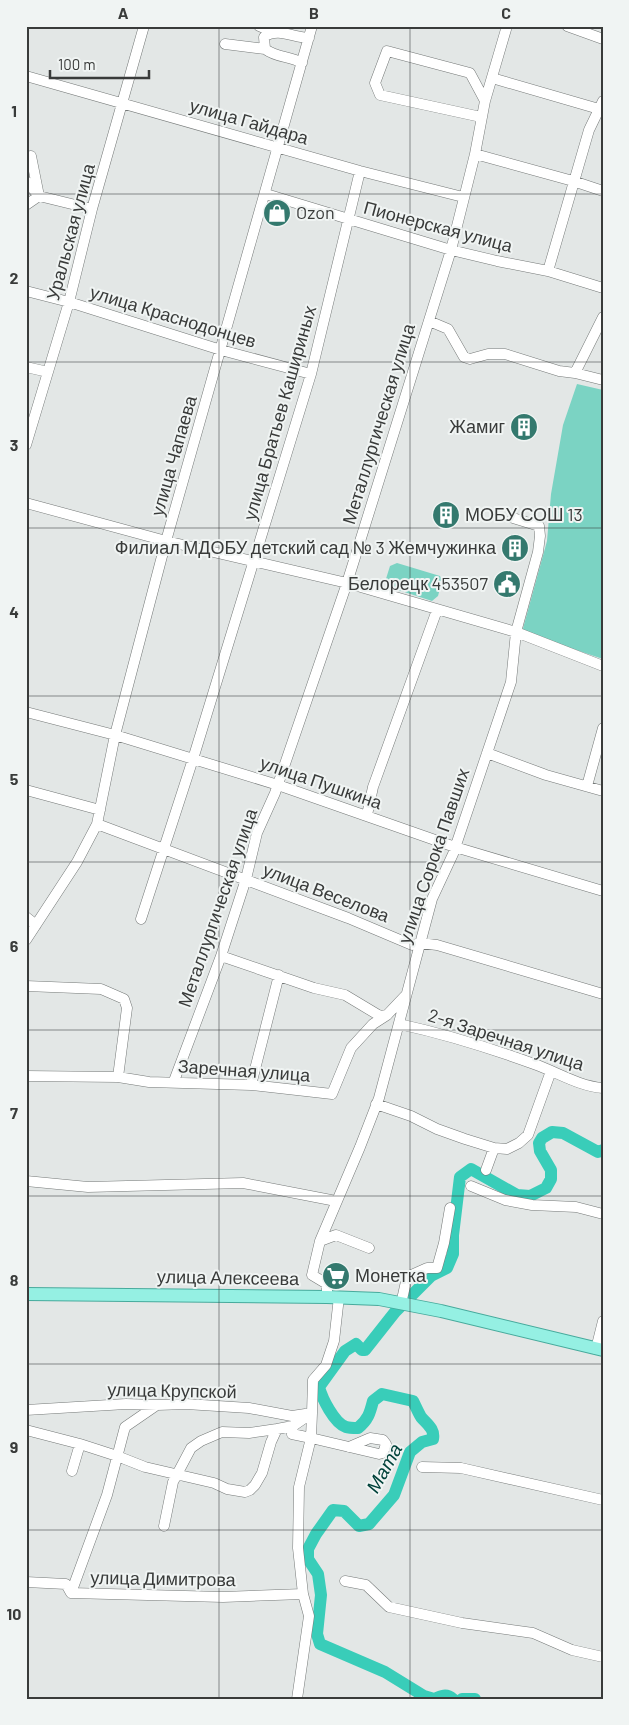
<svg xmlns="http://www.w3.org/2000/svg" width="629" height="1725" font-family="Barlow,sans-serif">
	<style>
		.green { fill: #7bd3c3 }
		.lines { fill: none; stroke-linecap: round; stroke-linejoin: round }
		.river { stroke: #39cdb9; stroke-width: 12 }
		.minor-casing { stroke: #757978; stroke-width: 11 }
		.major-casing { stroke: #47aa9c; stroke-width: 14 }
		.minor { stroke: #fff; stroke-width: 10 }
		.major { stroke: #95f0e3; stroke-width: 12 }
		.grid { fill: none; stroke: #393b3a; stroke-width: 1; stroke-opacity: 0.55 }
		.labels { text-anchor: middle; stroke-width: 4; stroke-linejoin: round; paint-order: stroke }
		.street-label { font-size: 18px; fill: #393b3a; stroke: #f0f4f3 }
		.poi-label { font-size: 18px; fill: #393b3a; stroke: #f0f4f3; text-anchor: start }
		.water-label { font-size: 19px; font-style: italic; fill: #00423a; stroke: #f0f4f3 }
		.neatline { fill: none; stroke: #393b3a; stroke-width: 2 }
		.grid-label { font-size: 16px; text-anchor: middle; font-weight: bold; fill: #393b3a }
	</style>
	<rect width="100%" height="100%" fill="#e3e7e6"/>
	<!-- green -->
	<path class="green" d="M577,384L603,390V659L522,632L547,541L551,494L563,425Z
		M397,563L440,576L442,581L438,596L432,601L389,587L385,582L390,566Z"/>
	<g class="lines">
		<!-- river -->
		<path class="river" d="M434,1699L424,1696L385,1672L320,1644L317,1634L321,1595L318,1574L308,1559V1549L316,1534L333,1510L344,1511L359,1526L369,1524L394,1495L410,1452L422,1442L433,1439C435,1429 427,1424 421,1417C418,1412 416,1407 413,1401L382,1394L373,1401C370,1413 368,1420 358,1428C354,1428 349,1428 346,1427C334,1423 322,1398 319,1387L345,1351L356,1344L362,1350H365L395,1312L431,1276L447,1268L453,1254V1235L460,1177L471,1169L517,1195L530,1196L546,1188L551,1179V1170L540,1151L539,1143L542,1138L552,1132L563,1133L598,1152L603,1150
			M434,1699C442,1696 446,1693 453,1699
			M462,1699H475"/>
		<!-- minor casing -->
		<g class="minor-casing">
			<path id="minor" d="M259,26L273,32
				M567,26L603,39
				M225,44L265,49
				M302,63C290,56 277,58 265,49L264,37C278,27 294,38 309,38
				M26,76L360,171L463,197
				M492,78L599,109
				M481,117L380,95L375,83L387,51L470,73L485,101
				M475,154L573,181L603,191
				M26,181L39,196L92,209
				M266,194L451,250L497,261L548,271L603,288
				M26,205L39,196L31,156
				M548,271L589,130L603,101
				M26,291L69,302L221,350L311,374
				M429,321L448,329L464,357L470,359L488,354H505L559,371L575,373L603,380
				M26,367L48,372
				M575,373L603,317
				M26,445L69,302L92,209L144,26
				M26,503L166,541L347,583L516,632L603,666
				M26,712L115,735L278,785L455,847L603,891
				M487,753L546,775L603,791
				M587,786L603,728
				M26,790L100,810
				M367,815L373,787L437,610
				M97,824L348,918L412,945L420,943L437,945L603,994
				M26,917L36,925
				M141,919L193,759L311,374L360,171
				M26,940L77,862L97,824L115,735L166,541L312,26
				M221,956L314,988L345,995L380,1016L387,1015
				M26,986L101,989L124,999L127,1008L118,1077
				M399,1024C445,1034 490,1048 534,1064C557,1072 578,1086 603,1088
				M26,1076L118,1077L149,1082L251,1085L332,1094L351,1048L373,1024L387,1015L405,996
				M174,1081L221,956L246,879L257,833L275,793L347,583L451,250L475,154L485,101L507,26
				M251,1085L279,975
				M376,1104L411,1116L437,1129L465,1139L494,1148L507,1149L519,1143L528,1135L551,1071
				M486,1170L494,1148
				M26,1181L88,1187L243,1183L336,1201
				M471,1186L505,1200L532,1205L576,1207L603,1214
				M320,1241L336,1235L369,1248
				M327,1297V1284L312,1275L320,1241L360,1147L379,1098L432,899L453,854L511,682L516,632L538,552L540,536L539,526L513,518
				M401,1304L407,1277L427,1268H437L444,1243L450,1208
				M596,1349L603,1321
				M26,1410L126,1404L157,1405L186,1404L249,1408L292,1416L312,1413L311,1438L379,1454L383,1453L386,1444L383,1440L370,1438L349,1447
				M26,1430L80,1444
				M422,1467L461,1468L603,1500
				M72,1471L80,1444L117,1456L145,1467L214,1483L227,1489L245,1492L250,1490L255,1485L262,1473L271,1442L277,1429L293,1426
				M164,1526L173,1482L191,1448L201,1441L222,1432L249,1433L277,1429
				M345,1581L366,1585L389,1607L462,1623L533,1633L572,1650L603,1657
				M26,1582L66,1584L71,1593L223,1597L303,1594
				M71,1593L107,1495L125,1427L157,1405
				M297,1699L309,1616L303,1594L298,1548L299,1487L311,1438L292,1434L293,1426L312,1413L313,1380L326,1365L334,1341L339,1297"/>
		</g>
		<!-- major casing -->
		<g class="major-casing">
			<path id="major" d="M26,1294L327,1297L379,1299L441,1311L603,1350"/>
		</g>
		<!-- minor -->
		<use href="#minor" class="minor"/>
		<!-- major -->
		<use href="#major" class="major"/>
	</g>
	<!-- grid -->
	<path class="grid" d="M219,26V1699M410,26V1699M26,194H603M26,362H603M26,528H603M26,696H603M26,862H603M26,1030H603M26,1196H603M26,1364H603M26,1530H603"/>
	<!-- icons -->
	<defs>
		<g id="shop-disc" transform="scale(1.4375)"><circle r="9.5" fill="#34796e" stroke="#f0f4f3"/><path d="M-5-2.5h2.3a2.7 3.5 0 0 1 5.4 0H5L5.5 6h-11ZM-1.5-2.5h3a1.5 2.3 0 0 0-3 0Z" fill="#fff"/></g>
		<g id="building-disc" transform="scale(1.4375)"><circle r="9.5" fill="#34796e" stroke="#f0f4f3"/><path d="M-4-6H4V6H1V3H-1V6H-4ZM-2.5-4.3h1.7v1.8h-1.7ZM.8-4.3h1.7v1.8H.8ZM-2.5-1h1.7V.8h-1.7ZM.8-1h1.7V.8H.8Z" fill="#fff"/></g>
		<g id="civic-disc" transform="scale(1.4375)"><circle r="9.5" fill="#34796e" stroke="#f0f4f3"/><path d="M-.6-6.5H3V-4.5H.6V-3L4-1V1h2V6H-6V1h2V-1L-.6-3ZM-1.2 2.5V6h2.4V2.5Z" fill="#fff"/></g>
		<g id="supermarket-disc" transform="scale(1.4375)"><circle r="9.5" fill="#34796e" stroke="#f0f4f3"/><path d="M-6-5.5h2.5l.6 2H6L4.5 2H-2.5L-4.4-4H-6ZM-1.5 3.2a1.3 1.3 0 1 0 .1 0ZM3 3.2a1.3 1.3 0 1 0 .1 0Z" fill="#fff"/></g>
	</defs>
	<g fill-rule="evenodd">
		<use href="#shop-disc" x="277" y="213"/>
		<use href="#building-disc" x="524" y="427"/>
		<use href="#building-disc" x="446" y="515"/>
		<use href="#building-disc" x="515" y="548"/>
		<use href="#civic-disc" x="507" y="584"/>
		<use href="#supermarket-disc" x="336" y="1276"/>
	</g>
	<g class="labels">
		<!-- street labels -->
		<g class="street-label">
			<text transform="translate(249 122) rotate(16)" y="6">улица Гайдара</text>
			<text transform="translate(438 227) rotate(15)" y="6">Пионерская улица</text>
			<text transform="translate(71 232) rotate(-75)" y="6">Уральская улица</text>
			<text transform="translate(173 317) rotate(17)" y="6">улица Краснодонцев</text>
			<text transform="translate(280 413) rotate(-74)" y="6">улица Братьев Кашириных</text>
			<text transform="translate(379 424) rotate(-73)" y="6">Металлургическая улица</text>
			<text transform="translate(174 456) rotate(-74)" y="6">улица Чапаева</text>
			<text transform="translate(321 783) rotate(19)" y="6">улица Пушкина</text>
			<text transform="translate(434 856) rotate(-71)" y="6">улица Сорока Павших</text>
			<text transform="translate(326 893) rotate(21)" y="6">улица Веселова</text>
			<text transform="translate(218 908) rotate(-71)" y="6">Металлургическая улица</text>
			<text transform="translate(506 1040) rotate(18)" y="6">2-я Заречная улица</text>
			<text transform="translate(244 1071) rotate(4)" y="6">Заречная улица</text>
			<text transform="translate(228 1278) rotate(1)" y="6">улица Алексеева</text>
			<text transform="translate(172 1391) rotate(1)" y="6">улица Крупской</text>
			<text transform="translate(163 1579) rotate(1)" y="6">улица Димитрова</text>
		</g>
		<!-- poi labels -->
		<g class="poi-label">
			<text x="296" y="219">Ozon</text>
			<text x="505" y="433" text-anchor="end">Жамиг</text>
			<text x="465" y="521">МОБУ СОШ 13</text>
			<text x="496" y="554" text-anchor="end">Филиал МДОБУ детский сад № 3 Жемчужинка</text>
			<text x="488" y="590" text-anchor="end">Белорецк 453507</text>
			<text x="355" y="1282">Монетка</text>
		</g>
		<!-- water labels -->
		<g class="water-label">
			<text transform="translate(384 1468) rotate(-61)" y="7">Мата</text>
		</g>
	</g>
	<!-- border -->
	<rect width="629" height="1725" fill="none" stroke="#f0f4f3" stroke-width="55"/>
	<!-- scale -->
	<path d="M50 70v8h99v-8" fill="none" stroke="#393b3a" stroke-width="2.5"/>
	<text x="58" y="70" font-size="15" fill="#393b3a" stroke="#f0f4f3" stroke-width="4" paint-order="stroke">100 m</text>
	<rect x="28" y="28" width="574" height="1670" class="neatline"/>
	<g class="grid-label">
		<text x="123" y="19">A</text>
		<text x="314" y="19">B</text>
		<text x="506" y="19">C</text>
		<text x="14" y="117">1</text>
		<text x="14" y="284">2</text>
		<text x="14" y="451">3</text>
		<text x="14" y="618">4</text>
		<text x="14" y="785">5</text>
		<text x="14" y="952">6</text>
		<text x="14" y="1119">7</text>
		<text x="14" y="1286">8</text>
		<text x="14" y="1453">9</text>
		<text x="14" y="1620">10</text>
	</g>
</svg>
